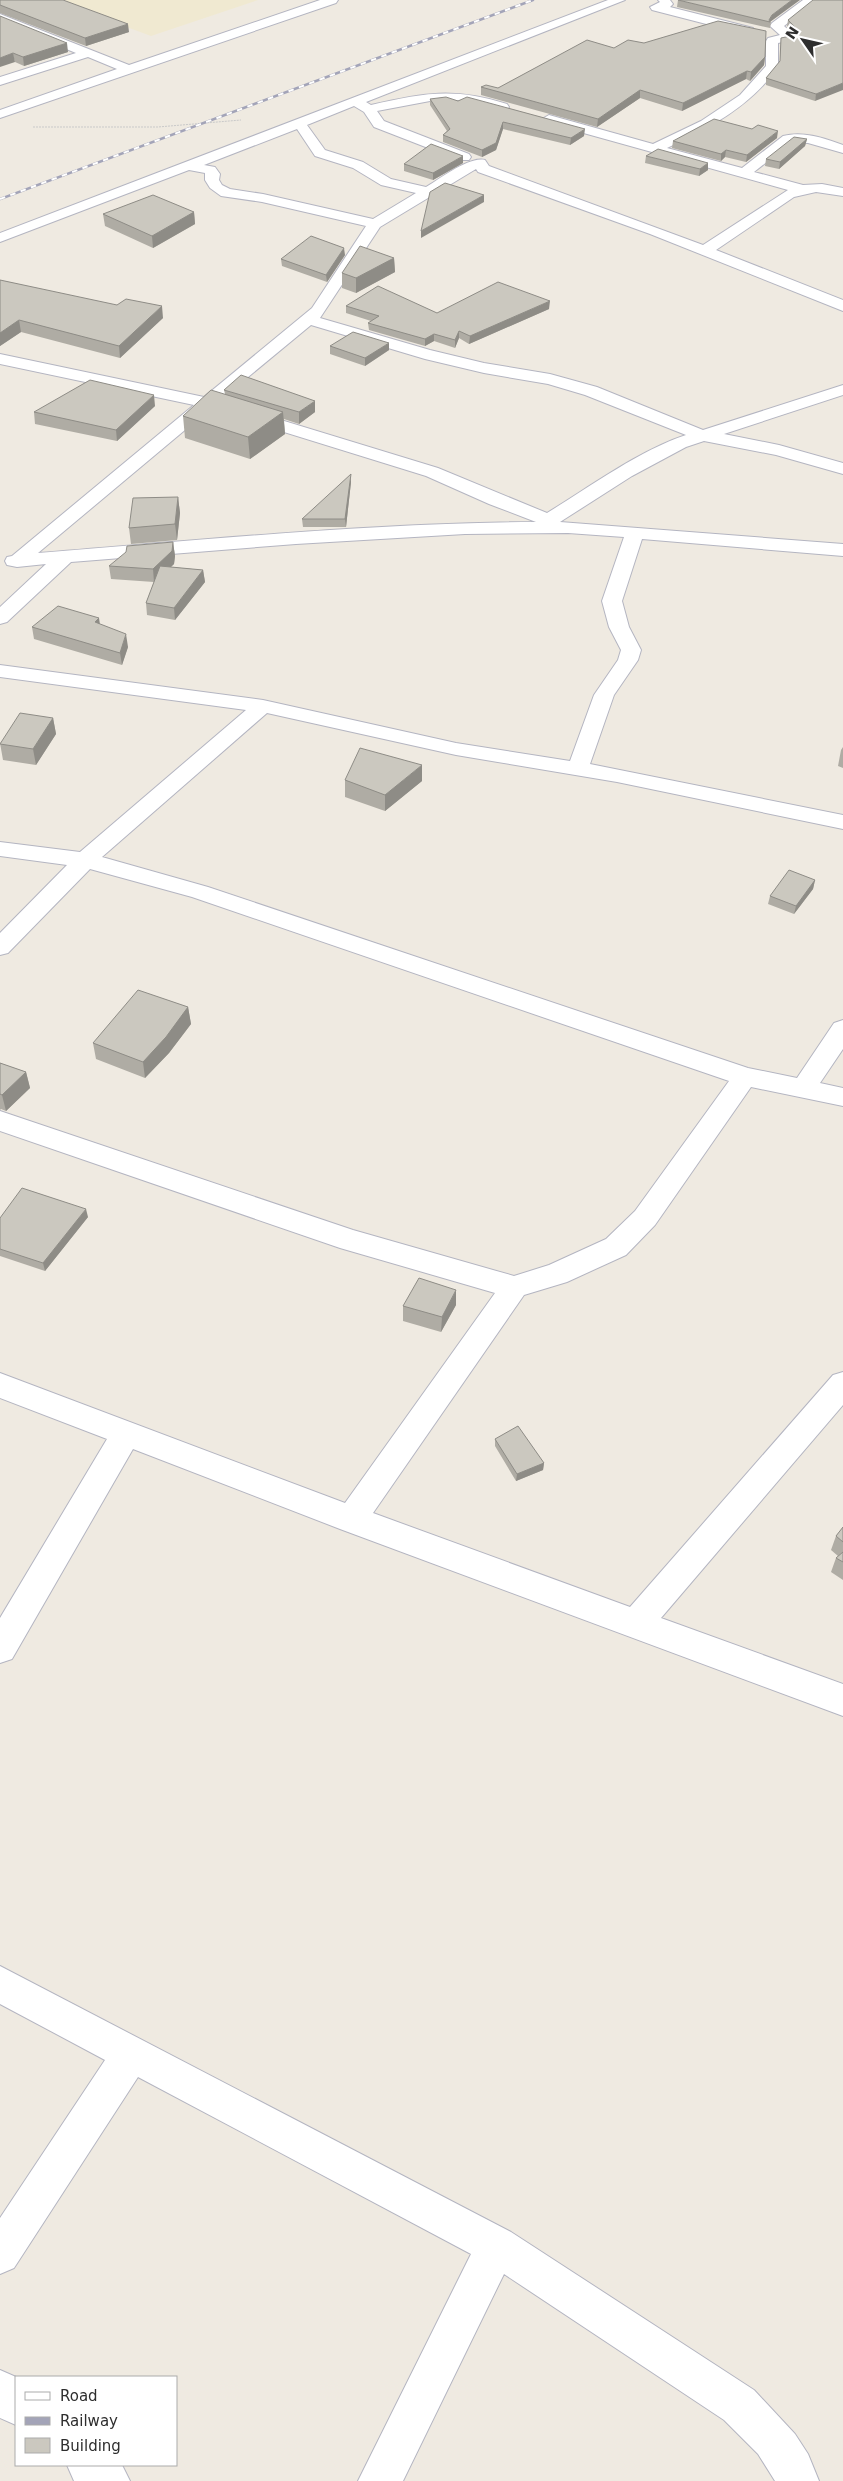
<svg xmlns="http://www.w3.org/2000/svg" width="843" height="2481" font-family="'DejaVu Sans',sans-serif">
	<style>
		.education { fill: #f0e9d1 }
		.lines { fill: none; stroke-linecap: round; stroke-linejoin: round }
		.street-casing { stroke: #b4b5c1; stroke-width: 2 }
		.path { stroke: #c9c9c9; stroke-width: 1; stroke-dasharray: 2 1; stroke-linecap: butt }
		.street { fill: #fff; fill-rule: evenodd }
		.rail-casing { stroke: #a3a4b8; stroke-width: 2.5 }
		.rail { stroke: #fff; stroke-width: 2; stroke-dasharray: 5.5; stroke-linecap: butt }
		.wall { fill: #afaca4 }
		.shaded-wall { fill: #8e8c86 }
		.building { fill: #cbc8bf; stroke: #8e8c86 }
	</style>
	<rect width="100%" height="100%" fill="#efeae1"/>
	<!-- education -->
	<path class="education" d="M54,0H258L151,36Z"/>
	<g class="lines">
		<!-- street casing -->
		<g class="street-casing">
			<path id="street" d="M320,0H338L336,3L0,118V110L117,69L88,57L0,85V77L76,53L0,22V14L129,65Z
				M608,0H625L366,102L371,105C422,93 455,87 507,104L509,107L507,110L502,111L474,102L454,100L430,101L377,111L384,121L469,154L471,157L469,160H459L374,127L364,112L354,106L307,125L325,150L363,162L391,179L426,187C440,179 469,156 485,160L489,166L703,245L788,190L544,122L542,119L549,115L653,144L701,121L740,95L766,66V41L768,38L780,35L770,26L772,23L803,0H817L784,26L796,37L794,40L778,43V67C750,107 710,127 667,148L742,168L783,136C804,131 823,138 843,145V153L808,143L792,142L754,172L803,185L822,184L843,188V196L816,192L794,197L716,250L843,300V311L650,234L478,172L476,169L380,227L320,318L430,350L484,363L550,374L597,387L703,430L843,385V395L724,434L779,445L843,463V474L776,455L704,441L686,447L632,476L560,522L843,544V556L642,539L622,601L629,627L641,650L638,660L614,695L590,764L843,815V829L617,782L456,755L267,713L102,857L208,887L748,1068L797,1078L834,1023L843,1020V1049L820,1083L843,1088V1106L751,1087L655,1225L626,1255L567,1282L524,1295L373,1513L630,1607L833,1375L843,1372V1405L661,1618L843,1684V1716L340,1529L133,1449L12,1659L0,1663V1618L107,1439L0,1398V1373L345,1503L495,1293L340,1248L0,1131V1111L353,1230L514,1276L549,1265L606,1239L635,1211L729,1081L192,897L90,869L8,953L0,955V933L67,865L0,856V842L80,852L246,710L0,677V665L263,700L456,743L570,761L594,695L618,660L621,650L609,627L602,601L624,537L568,533L465,534L296,544L71,562L7,622L0,624V607L46,564L17,567L7,565L5,561L7,557L12,556L194,405L0,364V354L204,397L312,308L366,226L262,202L221,196L210,188L205,180V173L189,170L0,242V233ZM297,129L315,156L353,168L381,185L416,193L373,219L263,194L230,189L222,185L219,180L220,174L215,167L204,165ZM311,325L425,359L484,373L548,384L585,395L686,435C638,451 590,487 547,513L438,468L219,401ZM210,409L426,476L489,504L536,522C370,523 203,540 38,553Z
				M658,0H670L673,4L670,7L753,28L755,31L749,35L652,10L650,7L660,2Z
				M0,1966L511,2232L754,2390L795,2434L808,2454L819,2481H775L758,2454L724,2420L504,2274L403,2481H358L471,2254L138,2077L14,2268L0,2274V2218L105,2060L0,2004Z
				M0,2370L16,2377V2425L0,2418Z
				M67,2465H122L130,2481H74Z"/>
		</g>
		<!-- path -->
		<path class="path" d="M33,127H158L241,120"/>
		<!-- street -->
		<use href="#street" class="street"/>
		<!-- rail casing -->
		<g class="rail-casing">
			<path id="rail" d="M0,199L533,0"/>
		</g>
		<!-- rail -->
		<use href="#rail" class="rail"/>
	</g>
	<!-- wall -->
	<path class="wall" d="M0,0L129,32L86,46L0,13Z
		M678,0L771,22L770,28L677,7Z
		M843,0L815,101L766,85V78L780,62L781,38L795,35L787,26L788,20Z
		M0,16L68,52L24,66L15,62Z
		M644,43L765,57L764,65L750,81L746,79L682,111L640,98L597,127L481,95V87L498,88Z
		M430,99L458,101L584,136L570,145L503,129L496,150L482,157L443,142V135L447,131L430,105Z
		M777,138L746,162L725,157L721,161L672,148L673,141Z
		M807,139L805,146L779,169L765,166L766,159Z
		M646,156L708,170L699,176L645,163Z
		M463,163L433,180L404,171V164Z
		M194,212L195,224L153,248L105,226L103,214Z
		M345,255L327,282L282,266L281,259Z
		M394,258L395,272L356,293L342,288V273Z
		M0,280L163,318L120,358L21,332L0,346Z
		M346,306L437,313L549,309L469,344L459,338L455,348L434,341L425,346L369,330L368,323L371,321L346,313Z
		M330,346L389,350L365,366L330,354Z
		M224,390L315,412L299,424L284,419L285,434L250,459L185,438L183,416L225,394Z
		M155,406L117,441L35,424L34,412Z
		M351,482L346,527H303L302,519Z
		M178,497L180,513L177,540L131,544L129,528Z
		M173,542L175,556L174,564L171,567L203,570L205,582L175,620L147,615L146,603L154,582L111,579L109,566Z
		M100,624L128,647L122,665L34,639L32,627Z
		M53,718L56,734L36,765L3,760L0,743Z
		M843,747V768L838,766L841,750Z
		M345,780L422,781L385,811L345,797Z
		M815,880L813,889L794,914L768,904L770,896Z
		M188,1007L191,1024L169,1053L145,1078L96,1059L93,1043Z
		M0,1063L26,1072L30,1088L6,1111L1,1109L0,1110Z
		M88,1217L45,1271L0,1256V1218Z
		M456,1305L441,1332L403,1321V1306Z
		M495,1439L544,1463L543,1470L516,1481L495,1446Z
		M843,1527V1580L831,1572L836,1558L838,1556L831,1550L836,1536Z"/>
	<!-- shaded-wall -->
	<path class="shaded-wall" d="M792,0H800L770,22L769,20L772,15Z
		M128,24L129,32L86,46L85,38Z
		M67,43L68,52L24,66L23,57Z
		M13,53L15,62L0,67V58Z
		M765,57L764,65L750,81L751,72Z
		M747,71L746,79L682,111L683,103Z
		M843,83V90L815,101L816,94Z
		M640,90V98L597,127L598,119Z
		M503,122V129L496,150L482,157V150Z
		M585,129L584,136L570,145L571,138Z
		M778,131L777,138L746,162L747,155Z
		M807,139L805,146L779,169L780,162Z
		M726,150L725,157L721,161V154Z
		M463,156V163L433,180V173Z
		M708,163V170L699,176L700,169Z
		M484,195V202L421,238V231Z
		M194,212L195,224L153,248L152,236Z
		M344,248L345,255L327,282L326,275Z
		M394,258L395,272L356,293V278Z
		M550,301L549,309L469,344L470,336Z
		M162,306L163,318L120,358L119,346Z
		M19,320L21,332L0,346V333Z
		M459,331V338L455,348V340Z
		M434,334V341L425,346V339Z
		M389,343V350L365,366V358Z
		M154,395L155,406L117,441L116,430Z
		M315,401V412L299,424V412Z
		M283,412L285,434L250,459L248,437Z
		M351,474V482L346,527L345,519Z
		M178,497L180,513L177,540L175,524Z
		M173,542L175,556L174,564L154,582L153,569Z
		M203,570L205,582L175,620L174,608Z
		M99,618L101,631L95,622Z
		M126,634L128,647L122,665L120,653Z
		M53,718L56,734L36,765L33,749Z
		M422,765V781L385,811V795Z
		M815,880L813,889L794,914L796,906Z
		M188,1007L191,1024L169,1053L145,1078L143,1062Z
		M26,1072L30,1088L6,1111L2,1095Z
		M86,1209L88,1217L45,1271L43,1263Z
		M456,1290V1305L441,1332L442,1317Z
		M544,1463L543,1470L516,1481L517,1474Z"/>
	<!-- building -->
	<path class="building" d="M0,0H63L128,24L85,38L0,5Z
		M678,0H792L772,15L769,20L770,22Z
		M813,0H843V83L816,94L766,78L780,61L781,38L795,35L799,31L788,20Z
		M0,16L67,43L23,57L13,53L0,58Z
		M718,21L766,31L765,57L751,72L747,71L683,103L640,90L598,119L481,87L486,85L498,88L587,40L614,48L628,40L644,43Z
		M446,97L458,101L467,97L585,129L571,138L503,122L496,143L482,150L443,135L450,129L430,99Z
		M714,119L752,129L758,125L778,131L747,155L726,150L721,154L673,141Z
		M794,137L807,139L780,162L766,159Z
		M431,144L463,156L433,173L404,164Z
		M658,149L708,163L700,169L646,156Z
		M445,183L484,195L421,231L430,192Z
		M153,195L194,212L152,236L103,214Z
		M311,236L344,248L326,275L281,259Z
		M360,246L394,258L356,278L342,273Z
		M0,280L117,305L126,299L162,306L119,346L19,320L0,333Z
		M498,282L550,301L470,336L459,331L455,340L434,334L425,339L368,323L379,316L346,306L378,286L437,313Z
		M353,332L389,343L365,358L330,346Z
		M241,375L315,401L299,412L224,390Z
		M90,380L154,395L116,430L34,412Z
		M211,390L283,412L248,437L183,416Z
		M351,474L345,519H302Z
		M178,497L175,524L129,528L133,498Z
		M173,542L172,551L153,569L109,566L126,552L127,546Z
		M160,566L203,570L174,608L146,603Z
		M58,606L99,618L95,622L126,634L120,653L32,627Z
		M20,713L53,718L33,749L0,744Z
		M360,748L422,765L385,795L345,780Z
		M789,870L815,880L796,906L770,896Z
		M138,990L188,1007L166,1037L143,1062L93,1043Z
		M0,1063L26,1072L2,1095L0,1094Z
		M22,1188L86,1209L43,1263L0,1249V1218Z
		M419,1278L456,1290L442,1317L403,1306Z
		M518,1426L544,1463L517,1474L495,1439Z
		M843,1527V1542L836,1536Z
		M843,1552V1562L836,1558Z"/>
	<!-- legend -->
	<rect x="15" y="2376" width="162" height="90" fill="#ffffff" stroke="#ababab"/>
	<rect x="25" y="2392" width="25" height="8" fill="#ffffff" stroke="#ababab"/>
	<text x="60" y="2401" font-size="15" fill="#2e2e2e">Road</text>
	<rect x="25" y="2417" width="25" height="8" fill="#a3a4b8" stroke="#ababab"/>
	<text x="60" y="2426" font-size="15" fill="#2e2e2e">Railway</text>
	<rect x="25" y="2438" width="25" height="15" fill="#cbc8bf" stroke="#ababab"/>
	<text x="60" y="2451" font-size="15" fill="#2e2e2e">Building</text>
	<!-- north arrow -->
	<g transform="translate(803 40) rotate(304)" stroke="#ffffff" stroke-width="4" paint-order="stroke">
	<path d="M0-4L9 19L0 12L-9 19Z" fill="#2e2e2e"/>
	<text y="-8" font-size="14" font-weight="bold" text-anchor="middle" fill="#2e2e2e">N</text>
	</g>
</svg>
